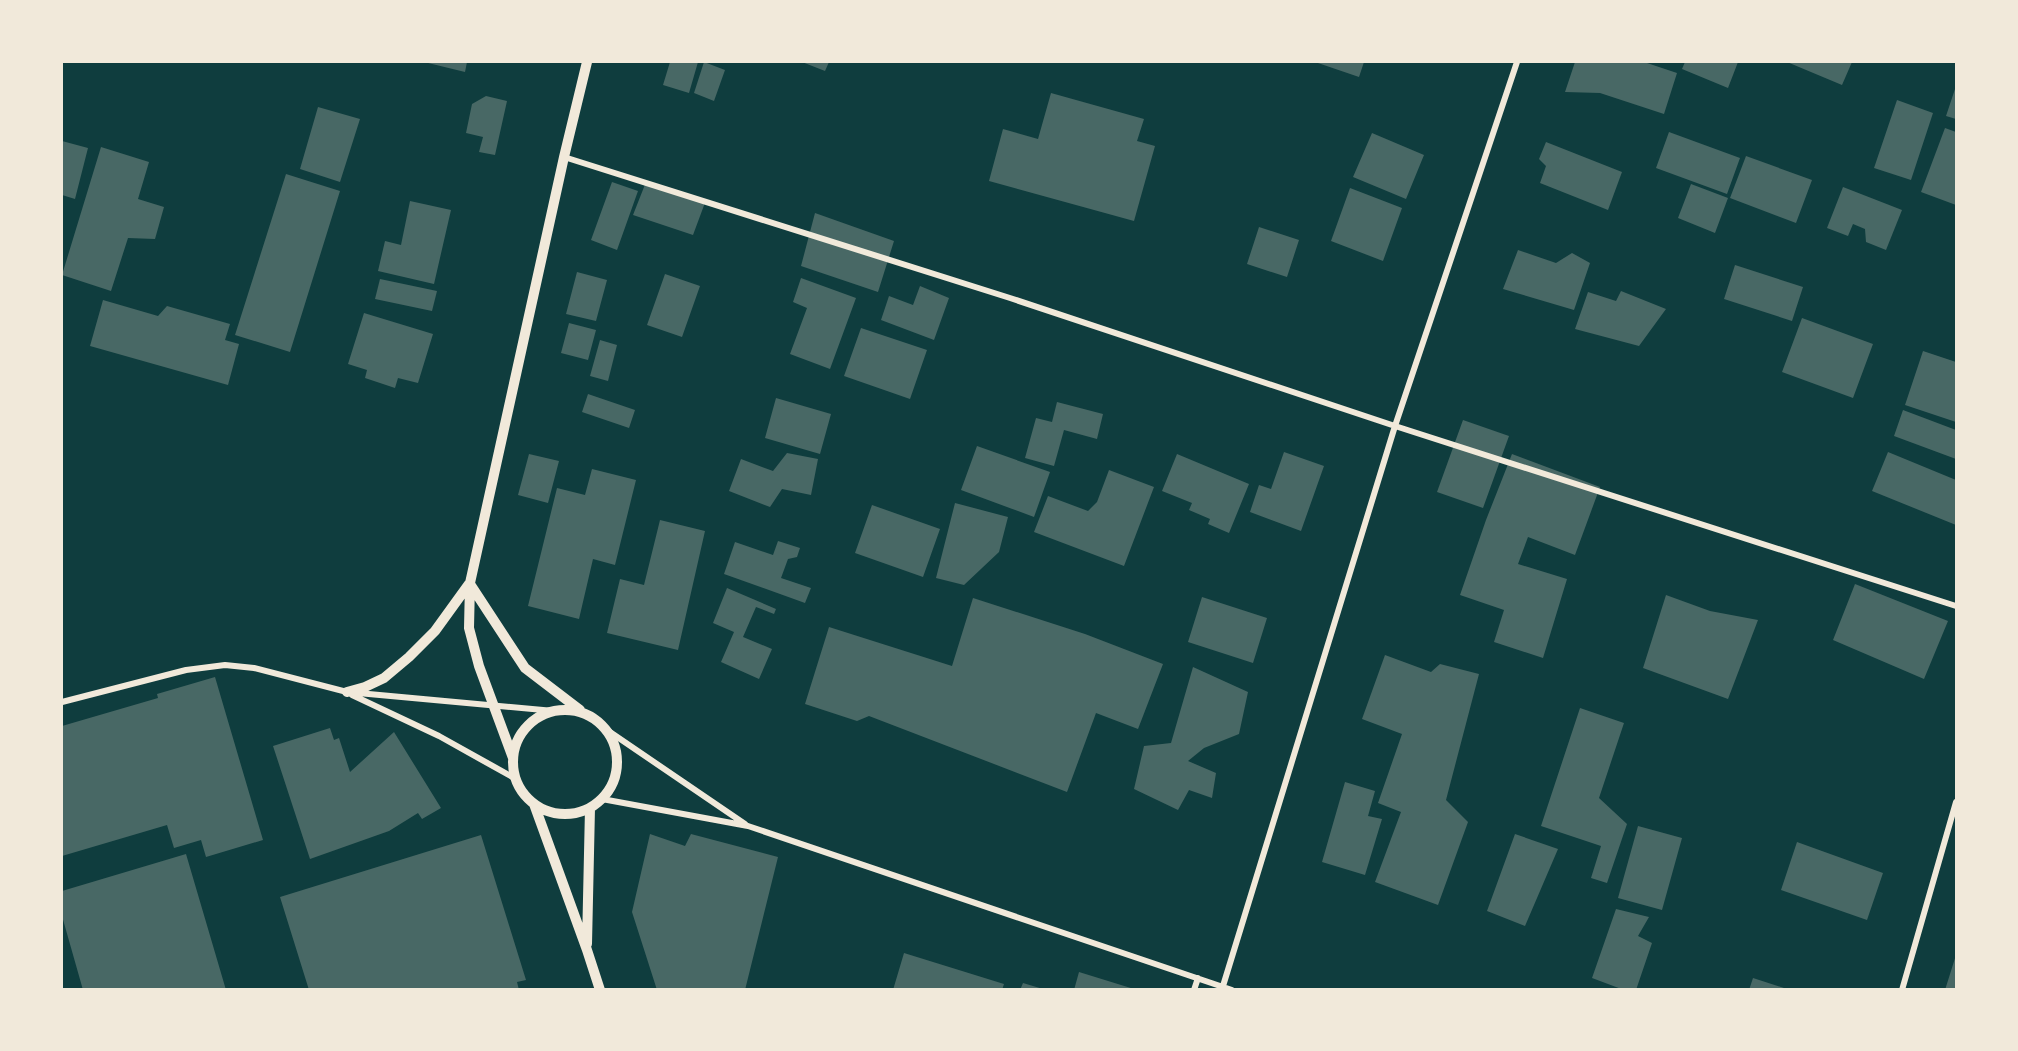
<svg xmlns="http://www.w3.org/2000/svg" width="2018" height="1051" font-family="Manrope,sans-serif">
	<style>
		.building { fill: #486865 }
		.lines { fill: none; stroke-linecap: round; stroke-linejoin: round }
		.minor { stroke: #f1e9da; stroke-width: 6 }
		.tertiary { stroke: #f1e9da; stroke-width: 10 }
	</style>
	<rect width="100%" height="100%" fill="#0f3d3e"/>
	<!-- building -->
	<path class="building" d="M424,62H467L465,72Z
		M670,62H698L689,93L663,85Z
		M704,62L725,70L714,101L694,93Z
		M802,62H829L825,71Z
		M1315,62H1364L1359,77Z
		M1575,62H1644L1677,73L1664,114L1600,93L1565,92Z
		M1685,62H1738L1728,88L1682,69Z
		M1787,62H1852L1842,85Z
		M1956,86V119L1946,116Z
		M1051,93L1144,119L1137,141L1155,146L1134,221L989,181L1003,129L1038,139Z
		M486,96L507,101L495,155L479,152L483,137L466,133L472,104Z
		M1897,100L1933,113L1911,180L1874,168Z
		M318,107L360,119L340,182L300,169Z
		M1945,128L1956,132V205L1921,192Z
		M1669,132L1740,158L1727,194L1656,168Z
		M1372,133L1424,155L1406,199L1353,177Z
		M62,141L88,148L75,199L62,195Z
		M1546,142L1622,172L1608,210L1540,183L1546,166L1539,159Z
		M101,147L149,162L138,199L164,207L155,239L128,238L111,291L62,275Z
		M1746,156L1812,180L1796,223L1730,198Z
		M286,174L340,191L290,352L235,335Z
		M612,182L638,191L617,250L591,240Z
		M646,182L706,200L693,235L633,215Z
		M1691,184L1728,198L1715,233L1678,218Z
		M1843,187L1902,210L1886,250L1866,242L1865,229L1853,224L1848,236L1827,228Z
		M1350,188L1402,208L1383,261L1331,241Z
		M410,201L451,210L434,284L378,271L385,241L401,245Z
		M815,213L894,241L878,292L801,266Z
		M1259,227L1299,240L1287,277L1247,264Z
		M1518,250L1556,263L1572,253L1590,263L1574,310L1503,289Z
		M1735,265L1803,287L1792,321L1724,299Z
		M577,272L607,280L596,321L566,314Z
		M665,274L700,286L682,337L647,325Z
		M801,278L856,298L830,369L790,354L807,308L793,302Z
		M380,279L437,291L432,311L375,299Z
		M920,286L949,298L934,340L881,320L889,296L913,305Z
		M1621,291L1666,309L1639,346L1575,329L1588,292L1616,301Z
		M103,300L158,316L167,306L230,324L225,340L239,344L228,385L90,346Z
		M364,313L433,334L418,383L398,378L395,388L365,378L367,370L348,364Z
		M1802,318L1873,344L1853,398L1782,372Z
		M569,323L596,330L588,360L561,353Z
		M861,328L927,350L910,399L844,376Z
		M600,340L617,345L608,381L590,376Z
		M1923,351L1956,362V422L1905,405Z
		M588,394L635,410L629,428L582,412Z
		M776,398L831,414L820,454L765,438Z
		M1057,402L1103,414L1097,439L1064,430L1054,466L1025,458L1036,418L1052,422Z
		M1903,410L1956,430V459L1894,436Z
		M1463,420L1509,436L1483,508L1437,492Z
		M977,446L1050,472L1034,517L961,490Z
		M1284,452L1324,466L1301,531L1250,512L1259,485L1271,489Z
		M1888,452L1956,480V525L1872,491Z
		M787,453L818,459L811,495L782,489L770,507L729,491L741,459L773,471Z
		M529,454L559,461L548,503L518,495Z
		M1177,454L1249,484L1229,533L1208,524L1210,519L1189,510L1192,503L1162,491Z
		M1512,454L1600,487L1575,555L1528,537L1518,564L1567,579L1543,658L1494,642L1504,610L1460,595L1486,520Z
		M592,469L636,480L615,565L593,559L579,619L528,606L557,488L585,495Z
		M1109,470L1154,487L1124,566L1034,532L1048,496L1088,511L1097,502Z
		M955,503L1008,517L999,552L964,585L936,578Z
		M872,505L940,529L923,577L855,553Z
		M660,520L705,531L678,650L607,633L620,579L644,585Z
		M778,541L800,548L797,557L788,559L781,578L811,588L805,603L724,574L735,542L773,555Z
		M1855,584L1948,621L1924,679L1833,640Z
		M727,588L776,609L774,614L756,607L743,637L772,649L759,679L721,662L734,632L713,623Z
		M1666,595L1710,611L1758,620L1728,699L1643,668Z
		M1202,597L1267,618L1253,663L1188,642Z
		M973,598L1085,634L1163,664L1138,729L1096,713L1067,792L869,716L857,721L805,704L829,627L952,666Z
		M1385,655L1431,672L1440,664L1479,674L1446,800L1468,822L1438,905L1375,882L1401,812L1378,803L1402,734L1362,719Z
		M1193,667L1248,692L1239,734L1204,748L1188,761L1216,773L1212,798L1189,790L1178,810L1134,789L1144,746L1171,743Z
		M215,677L263,840L206,857L201,840L174,848L167,825L62,856V726L158,698L157,694Z
		M1580,708L1624,723L1599,798L1627,824L1607,883L1591,878L1601,846L1541,826Z
		M330,728L334,740L339,738L350,772L394,732L441,808L422,819L418,813L389,831L310,859L273,746Z
		M1345,782L1375,791L1368,816L1382,819L1365,875L1322,862Z
		M1638,826L1682,838L1662,910L1618,898Z
		M650,834L685,846L691,834L778,857L745,990H657L632,912Z
		M1515,834L1558,849L1525,926L1487,911Z
		M481,835L526,980L517,982L519,990H309L280,897Z
		M1797,842L1883,873L1867,920L1781,890Z
		M186,854L226,990H83L62,916V891Z
		M1616,909L1649,917L1638,936L1652,943L1636,990H1624L1592,978Z
		M904,953L1004,984L1002,990H893Z
		M1956,955V990H1945Z
		M1079,972L1134,989V990H1074Z
		M1753,978L1787,989V990H1749Z
		M1023,983L1043,989V990H1020Z"/>
	<g class="lines">
		<!-- minor -->
		<path class="minor" d="M564,157L1010,298L1395,426L1956,606
			M352,695L439,736L516,779
			M62,702L186,670L225,665L254,668L347,692L554,711
			M607,730L745,824
			M602,799L748,826L1232,990
			M1223,986L1395,426L1517,62
			M1194,990L1198,978
			M1902,990L1956,802"/>
		<!-- tertiary -->
		<path class="tertiary" d="M470,584L525,668L580,710
			M347,692L365,687L384,678L409,657L435,631L469,584
			M513 762a52 52 0 1 1 104 0a52 52 0 1 1-104 0Z
			M513,758L479,666L469,628L470,583L564,157L587,62
			M534,804L587,950L600,990
			M587,944L590,808"/>
	</g>
	<!-- border -->
	<rect width="2018" height="1051" fill="none" stroke="#f1e9da" stroke-width="126"/>
</svg>
